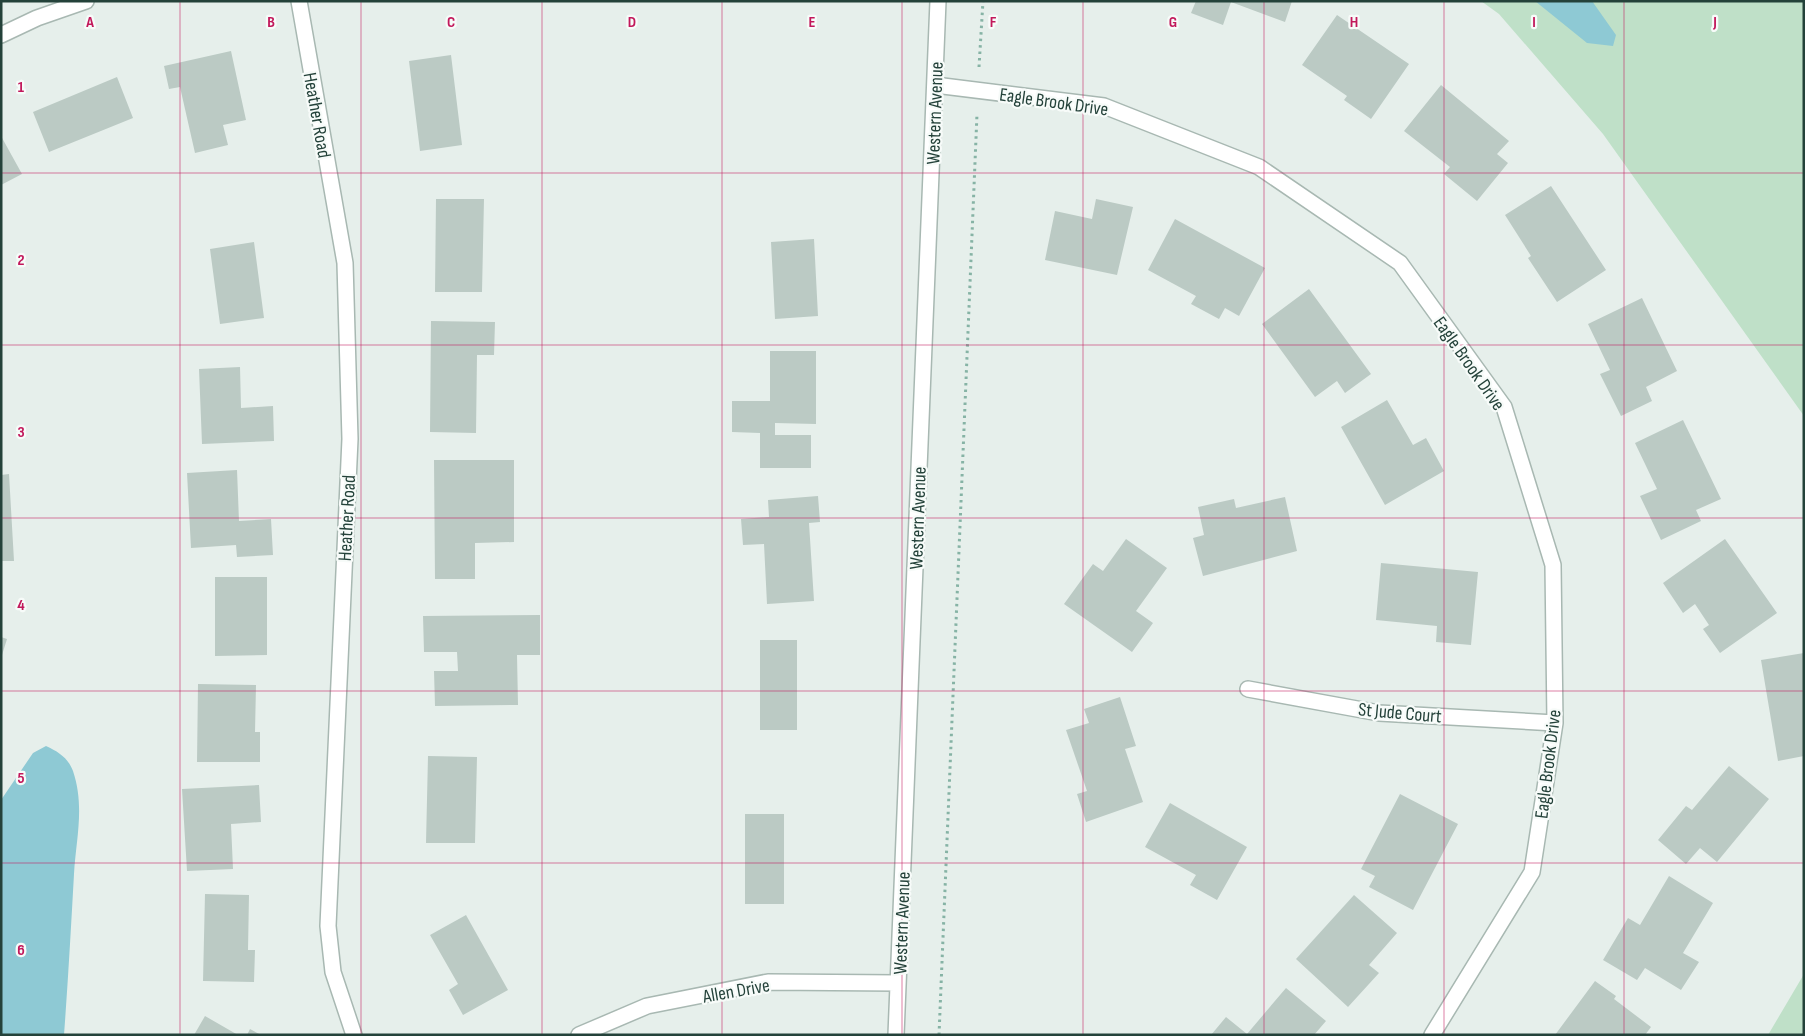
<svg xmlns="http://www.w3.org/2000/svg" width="1805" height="1036" font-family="'Sofia Sans Condensed',sans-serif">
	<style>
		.green { fill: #bfe0c8 }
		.water { fill: #8ec9d4 }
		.building { fill: #bbcac4 }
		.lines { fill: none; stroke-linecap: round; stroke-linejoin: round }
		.minor-casing { stroke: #a8b8b2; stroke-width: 18 }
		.path { stroke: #86b3a5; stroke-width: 3; stroke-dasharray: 2.5 4; stroke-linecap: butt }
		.minor { stroke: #fff; stroke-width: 15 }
		.grid { fill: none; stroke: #c2185b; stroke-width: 1; stroke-opacity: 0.55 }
		.labels { text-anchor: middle; stroke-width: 4.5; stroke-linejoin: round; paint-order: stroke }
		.street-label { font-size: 19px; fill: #24423a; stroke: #f7fbf9 }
		.grid-label { font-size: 16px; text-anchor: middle; font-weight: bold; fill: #c2185b; stroke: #f7fbf9; stroke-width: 4.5; stroke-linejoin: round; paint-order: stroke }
	</style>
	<rect width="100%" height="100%" fill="#e6efeb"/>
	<!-- green -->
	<path class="green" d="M1481,1H1804V416L1603,134L1499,14Z
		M1804,974V1035H1768Z"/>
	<!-- water -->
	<path class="water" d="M1535,1H1592L1616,35L1613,46L1587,43Z
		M46,746C59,752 68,758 73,771C85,807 76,839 74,874C71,928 68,981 64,1035H1V800L33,753Z"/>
	<!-- building -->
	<path class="building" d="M1196,1H1292L1285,22L1231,2L1223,25L1191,13Z
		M1337,15L1409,64L1371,119L1344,100L1347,96L1302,65Z
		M231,51L246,120L223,125L228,145L195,153L180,87L169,89L164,66Z
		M451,55L462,145L420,151L409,61Z
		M117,77L133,118L49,152L33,112Z
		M1441,85L1509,141L1497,154L1508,163L1477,201L1444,174L1450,167L1404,131Z
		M1,136L22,174L1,185Z
		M1551,186L1606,270L1557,302L1528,258L1531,256L1505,215Z
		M436,199H484L482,292H435Z
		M1096,199L1133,207L1117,275L1045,260L1055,211L1092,219Z
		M1175,219L1265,268L1239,316L1225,308L1219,319L1191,304L1196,296L1148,270Z
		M814,239L818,316L775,319L771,242Z
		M254,242L264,318L220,324L210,249Z
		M1309,289L1371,374L1345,393L1337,381L1315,397L1262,324Z
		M1642,298L1677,371L1646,387L1652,401L1621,416L1600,374L1610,370L1588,324Z
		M431,321L495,322L494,355H477L476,433L430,432Z
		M770,351H816V424L775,423V435H811V468H760V433L732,432V401H770Z
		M240,367L241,408L273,406L274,441L202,444L199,369Z
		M1387,400L1413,445L1426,438L1444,471L1385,505L1341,427Z
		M1683,420L1721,499L1696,510L1701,521L1661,540L1640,496L1657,489L1635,443Z
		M434,460H514V542L475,543V579H435Z
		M237,470L239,521L271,519L273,555L237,557L236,545L191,548L187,473Z
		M9,474L14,561H1V475Z
		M818,496L820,522L809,523L814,601L767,604L764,544L743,545L741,519L769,517L768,500Z
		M1285,497L1297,551L1203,576L1193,538L1204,535L1198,507L1234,499L1236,508Z
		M1126,539L1167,568L1136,611L1153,623L1132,652L1064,604L1093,564L1103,571Z
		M1725,539L1777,613L1720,653L1703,629L1709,625L1695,604L1683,613L1663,583Z
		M1381,563L1478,572L1471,645L1436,642L1437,626L1376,620Z
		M215,577H267V655L215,656Z
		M540,615V655H517L518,705L435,706L434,671H458L457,652H424L423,616Z
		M1,637L7,639L2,655H1Z
		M760,640H797V730H760Z
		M1804,653V756L1778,761L1761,660Z
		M198,684L256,685L255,732H260V762H197Z
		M1120,697L1136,746L1125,749L1143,802L1086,822L1077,794L1087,791L1066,730L1089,723L1084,709Z
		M428,756L477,757L475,843H426Z
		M1729,766L1769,799L1717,862L1700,848L1686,864L1658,840L1686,806L1692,810Z
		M259,785L261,822L231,824L233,869L187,871L182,789Z
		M1400,794L1458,824L1413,910L1369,887L1375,876L1361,869Z
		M1170,803L1247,847L1217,900L1190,885L1196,875L1145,847Z
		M745,814H784V904H745Z
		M1669,876L1713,903L1683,953L1699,962L1681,990L1645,968L1637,980L1603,960L1628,918L1640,925Z
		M205,894L249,895L248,950H255L254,982L203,981Z
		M1354,895L1397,933L1369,965L1379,973L1348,1007L1296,959Z
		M466,915L508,990L463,1015L449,990L458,984L430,935Z
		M1595,981L1616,996L1614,999L1651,1027L1645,1035H1555Z
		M1286,988L1326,1021L1314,1035H1211L1226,1017L1247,1034Z
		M205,1016L238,1035H194Z
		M250,1029L261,1035H247Z"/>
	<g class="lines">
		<!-- minor casing -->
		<g class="minor-casing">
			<path id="minor" d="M299,1L345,263L350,439L328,926L333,972L354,1035
				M1,35L37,18L86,1
				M935,85L1104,106L1259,167L1400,263L1504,407L1553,565L1555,723L1532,872L1432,1035
				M1248,689L1379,713L1555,723
				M579,1035L647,1006L768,982L898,983
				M896,1035L938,1"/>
		</g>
		<!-- path -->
		<path class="path" d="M979,67L983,1
			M939,1035L977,114"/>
		<!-- minor -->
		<use href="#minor" class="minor"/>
	</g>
	<!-- grid -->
	<path class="grid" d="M180,1V1035M361,1V1035M542,1V1035M722,1V1035M902,1V1035M1083,1V1035M1264,1V1035M1444,1V1035M1624,1V1035M1,173H1804M1,345H1804M1,518H1804M1,691H1804M1,863H1804"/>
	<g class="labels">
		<!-- street labels -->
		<g class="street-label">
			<text transform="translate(1054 101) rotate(8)" y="7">Eagle Brook Drive</text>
			<text transform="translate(934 113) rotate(-88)" y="7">Western Avenue</text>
			<text transform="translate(318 115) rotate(80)" y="7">Heather Road</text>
			<text transform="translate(1470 363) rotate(55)" y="7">Eagle Brook Drive</text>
			<text transform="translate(346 518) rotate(-87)" y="7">Heather Road</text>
			<text transform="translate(917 518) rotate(-88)" y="7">Western Avenue</text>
			<text transform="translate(1400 712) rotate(5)" y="7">St Jude Court</text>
			<text transform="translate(1547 764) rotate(-83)" y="7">Eagle Brook Drive</text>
			<text transform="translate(901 923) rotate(-88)" y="7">Western Avenue</text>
			<text transform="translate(736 990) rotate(-10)" y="7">Allen Drive</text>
		</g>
	</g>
	<g class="grid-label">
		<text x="90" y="27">A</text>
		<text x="271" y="27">B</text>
		<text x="451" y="27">C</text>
		<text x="632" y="27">D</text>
		<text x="812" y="27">E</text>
		<text x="993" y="27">F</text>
		<text x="1173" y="27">G</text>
		<text x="1354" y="27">H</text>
		<text x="1534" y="27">I</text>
		<text x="1715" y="27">J</text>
		<text x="21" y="92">1</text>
		<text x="21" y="265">2</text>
		<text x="21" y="437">3</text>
		<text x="21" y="610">4</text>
		<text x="21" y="783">5</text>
		<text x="21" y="955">6</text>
	</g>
	<!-- border -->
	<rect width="1805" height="1036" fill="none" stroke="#24423a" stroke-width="5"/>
</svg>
